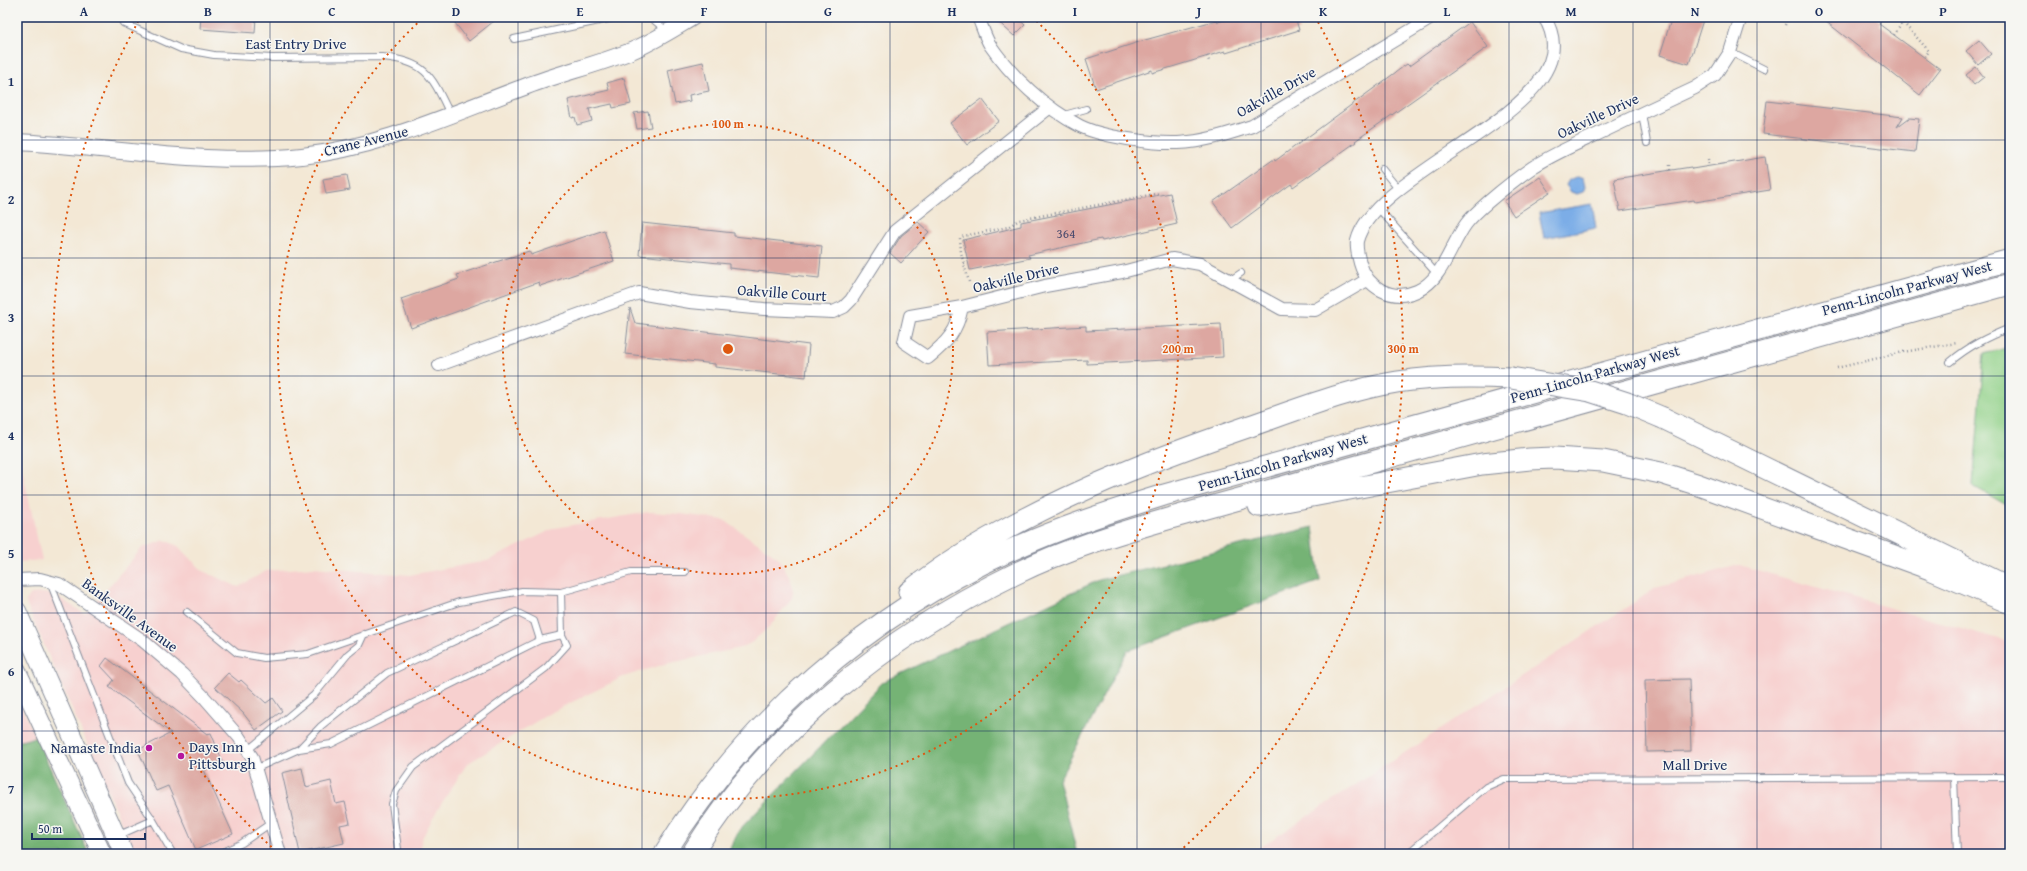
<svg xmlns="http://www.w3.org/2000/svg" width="2027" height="871" font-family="'Gentium Book Plus',serif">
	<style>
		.built { fill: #f7d0cf }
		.green { fill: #91d188; stroke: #568073 }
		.forest { fill: #74b374; stroke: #487169 }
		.water { fill: #7bade7; stroke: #4b6ea2 }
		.building { fill: #dda7a1 }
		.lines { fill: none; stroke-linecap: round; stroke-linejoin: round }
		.lane-casing { stroke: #878c9a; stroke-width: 8 }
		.street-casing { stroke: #878c9a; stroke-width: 14 }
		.secondary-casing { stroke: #878c9a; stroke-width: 18 }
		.primary-casing { stroke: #878c9a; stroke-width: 20 }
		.highway-casing { stroke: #878c9a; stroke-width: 23 }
		.path { stroke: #878c9a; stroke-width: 2.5; stroke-dasharray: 1 3; stroke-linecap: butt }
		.lane { stroke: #fff; stroke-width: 6 }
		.street { stroke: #fff; stroke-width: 12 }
		.secondary { stroke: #fff; stroke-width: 16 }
		.primary { stroke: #fff; stroke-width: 18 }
		.highway { stroke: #fff; stroke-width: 21 }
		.highway-bridge-casing { stroke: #878c9a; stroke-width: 23; stroke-linecap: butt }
		.highway-bridge { stroke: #fff; stroke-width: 21 }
		.grid { fill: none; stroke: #1b2f5e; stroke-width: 1; stroke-opacity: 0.55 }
		.ring { fill: none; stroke: #de5710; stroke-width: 2; stroke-dasharray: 2 4 }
		.poi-dot { fill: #b5179e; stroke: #f6f6f2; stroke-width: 1.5 }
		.labels { text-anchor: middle; stroke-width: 3; stroke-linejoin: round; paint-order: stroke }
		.number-label { font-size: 13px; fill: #4c4d6f }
		.street-label { font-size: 15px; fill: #1b2f5e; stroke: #f6f6f2 }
		.poi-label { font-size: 15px; fill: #1b2f5e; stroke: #f6f6f2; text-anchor: start }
		.centre { fill: #de5710; stroke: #f6f6f2; stroke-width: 2 }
		.ring-label { font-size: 12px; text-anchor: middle; font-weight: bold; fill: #de5710; stroke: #f6f6f2; stroke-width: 3; stroke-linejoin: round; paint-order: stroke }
		.neatline { fill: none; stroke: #1b2f5e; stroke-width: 1.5 }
		.grid-label { font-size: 13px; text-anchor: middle; font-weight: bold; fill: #1b2f5e }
	</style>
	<rect width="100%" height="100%" fill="#f6f6f2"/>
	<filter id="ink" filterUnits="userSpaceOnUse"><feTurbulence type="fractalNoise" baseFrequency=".025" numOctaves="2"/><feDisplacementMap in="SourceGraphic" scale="8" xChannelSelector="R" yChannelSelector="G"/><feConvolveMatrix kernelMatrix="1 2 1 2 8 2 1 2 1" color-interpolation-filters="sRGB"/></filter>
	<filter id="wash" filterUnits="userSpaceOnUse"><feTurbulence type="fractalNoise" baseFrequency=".012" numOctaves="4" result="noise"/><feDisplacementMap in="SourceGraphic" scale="16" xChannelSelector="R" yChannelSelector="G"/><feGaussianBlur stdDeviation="0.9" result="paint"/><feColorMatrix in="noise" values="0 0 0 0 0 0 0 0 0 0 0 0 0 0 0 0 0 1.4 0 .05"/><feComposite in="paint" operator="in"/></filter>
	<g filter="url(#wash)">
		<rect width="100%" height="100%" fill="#f3e8d5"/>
		<!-- built -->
		<path class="built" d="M17,445L42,560L17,562Z
			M649,512L681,514L724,520L779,558L789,576L793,591L792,598L770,626L751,643L740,648L665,664L623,677L550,713L467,764L436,812L421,840L422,854H135L27,606L26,601L31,594L44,593L58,597L85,614L142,548L165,540L178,546L203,571L238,587L266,571L313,567L409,575L487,561L555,528Z
			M1739,565L2010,642V854H1250L1656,588Z
			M17,698L36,737L17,742Z"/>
		<!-- green -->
		<path class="green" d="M2010,347V507L1973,486L1984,354Z"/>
		<!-- forest -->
		<path class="forest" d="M1313,527L1320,581L1127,651L1059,780L1077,854H727L739,830L883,682L1099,580Z
			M36,737L89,854H17V742Z"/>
		<!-- water -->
		<path class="water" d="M1578,176L1583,178L1585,187L1583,192L1577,194L1571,192L1566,185L1569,180Z
			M1592,204L1596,228L1544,238L1539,213Z"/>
		<g id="blocks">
			<!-- building -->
			<path class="building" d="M201,17H256L255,33L200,29Z
				M462,17H499L469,41L455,23Z
				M993,17H1016L1025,25L1014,36Z
				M1234,17H1295L1299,30L1226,53L1225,51L1152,73V70L1096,89L1086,59L1145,40L1217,20L1218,22Z
				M1672,17H1704L1689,64L1660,55Z
				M1820,17H1874L1881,22L1879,24L1940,69L1920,95Z
				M1470,22L1488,47L1355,141L1356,142L1293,187L1291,184L1232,228L1213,202L1274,159L1275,161L1407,64L1409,66Z
				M1979,40L1991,54L1978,65L1966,51Z
				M703,62L709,91L689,95L690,101L675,104L668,70Z
				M1976,67L1984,77L1974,85L1966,75Z
				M624,78L631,104L613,108L612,104L589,109L592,121L577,125L575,117L572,118L568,100L609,90L607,83Z
				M982,99L999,121L967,145L950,123Z
				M1767,101L1903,117L1897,127L1909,118L1919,119L1915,152L1763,134Z
				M648,111L651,127L637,129L634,113Z
				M1765,157L1770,190L1695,202L1694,200L1620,211L1614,179L1691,167L1692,169Z
				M347,175L350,190L326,194L323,179Z
				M1540,177L1550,192L1514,216L1504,201Z
				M1170,193L1177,224L1102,241L1101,239L1028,255L1030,258L970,270L963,240L1021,226V222Z
				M918,222L929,232L901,263L890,253L901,236Z
				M642,223L734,233V236L822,246L819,278L729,268V264L639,255Z
				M604,230L614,261L540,286L539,282L411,328L401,299L459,279L457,275L529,251L531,255Z
				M630,308L635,323L809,345L806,377L715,367V364L625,354Z
				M1221,324L1223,357L1087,364V360L989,365L987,332L1086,326V331Z
				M107,658L207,734L211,733L223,762L204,770L233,834L196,850L168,786L156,791L138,750L171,733L109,687L114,680L101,666Z
				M228,673L239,682L241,680L266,703L273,698L282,711L256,730L243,713L215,687Z
				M1689,679L1691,751L1647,752L1645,680Z
				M302,768L306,787L331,781L336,804L345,802L350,823L340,825L344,843L300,853L282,773Z"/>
		</g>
	</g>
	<g filter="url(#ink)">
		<use href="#blocks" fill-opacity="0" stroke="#878c9a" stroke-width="1"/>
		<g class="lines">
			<!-- lane casing -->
			<g class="lane-casing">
				<path id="lane" d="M120,17L123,23L181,49L214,55L272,58L382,57C427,61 432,77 450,114
					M650,17L667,31
					M514,39L618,17
					M1730,52L1764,69
					M1642,113L1647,143
					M1064,115L1086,109
					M1382,169L1399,190
					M1378,208L1437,274
					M1229,281L1241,273
					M1950,362C1969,346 1987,337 2010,328
					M50,582L128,783L153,820
					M187,612L237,653L264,658L308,654L459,602L522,591L561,592L631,572H685
					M540,640L562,635
					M17,700L27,696
					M248,750L314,695L348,654L359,645L364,634
					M257,768L299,749L331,744L540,640L534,621L516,612L387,673L321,726L299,749
					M1954,777L1957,854
					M117,836L153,820L173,854
					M398,849L392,804L396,791L413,767L546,668L567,645L562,635L561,592
					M219,854L242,843L271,823
					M1407,854L1486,787L1504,779L2010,777"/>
			</g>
			<!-- street casing -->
			<g class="street-casing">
				<path id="street" d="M978,17C982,26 985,37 990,45C1012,77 1045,108 1080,126C1102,137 1153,144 1178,143C1203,142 1228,134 1252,126L1433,17
					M1544,17C1600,105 1376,166 1357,241C1356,248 1358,256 1360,263C1367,288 1392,302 1417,291C1443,279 1450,246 1466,224C1472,216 1480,209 1488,202C1502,190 1517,178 1533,167C1553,154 1576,144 1598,134C1631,118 1663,103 1695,88L1715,75L1730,52L1741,17
					M962,307C957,332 947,342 928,358L904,342L910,316L962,307L1045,286L1122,272L1172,259L1200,264L1282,309L1315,310L1367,280
					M439,365L639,293L690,302L764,309L833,312L844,307L851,300L895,231L1050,107
					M17,580L40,579L59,584L142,640L182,674L204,697L239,737L252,757L280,854"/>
			</g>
			<!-- secondary casing -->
			<g class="secondary-casing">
				<path id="secondary" d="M17,142C113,147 206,166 302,156C382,147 453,113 527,86C561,73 597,65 631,51C653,42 673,29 693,17"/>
			</g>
			<!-- primary casing -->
			<g class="primary-casing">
				<path id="primary" d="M17,611L124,854
					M17,671L102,854"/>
			</g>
			<!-- highway casing -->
			<g class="highway-casing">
				<path id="highway" d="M1663,418L2008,587
					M1259,506L1482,464L1530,459L1554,458L1603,461L1661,473L1699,485L1930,569L2010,603
					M909,592C937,569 969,549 1002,531C1081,487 1165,455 1250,426C1299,409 1347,390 1397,382C1435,376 1473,376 1511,378
					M664,854C746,722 867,615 1009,551C1059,528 1112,511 1164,495L2010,260
					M692,854C769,730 887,636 1017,573C1066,549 1119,533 1171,518L2010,284"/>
			</g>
			<!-- path -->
			<path class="path" d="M1898,17L1929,51L1924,58
				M1785,25L1788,17
				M1894,35L1903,22
				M1207,56L1209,61
				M1708,159L1709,166
				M1670,165V170
				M964,263L968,262
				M969,282L961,253L960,238L964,236L1008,227L1019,220L1161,193
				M1837,368L1903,352L1957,343"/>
			<!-- lane -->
			<use href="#lane" class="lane"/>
			<!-- street -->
			<use href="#street" class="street"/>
			<!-- secondary -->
			<use href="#secondary" class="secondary"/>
			<!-- primary -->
			<use href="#primary" class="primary"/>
			<!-- highway -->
			<use href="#highway" class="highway"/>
			<!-- highway-bridge casing -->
			<g class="highway-bridge-casing">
				<path id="highway-bridge" d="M1511,378L1590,391L1627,403L1663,418"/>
			</g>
			<!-- highway-bridge -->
			<use href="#highway-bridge" class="highway-bridge"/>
		</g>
	</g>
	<!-- grid -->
	<path class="grid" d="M146,17V854M270,17V854M394,17V854M518,17V854M642,17V854M766,17V854M890,17V854M1014,17V854M1137,17V854M1261,17V854M1385,17V854M1509,17V854M1633,17V854M1757,17V854M1881,17V854M17,140H2010M17,258H2010M17,376H2010M17,495H2010M17,613H2010M17,731H2010"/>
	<!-- distance rings -->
	<g class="ring">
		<circle cx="728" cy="349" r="225"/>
		<path d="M1032 17A450 450 0 1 1 424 17"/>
		<path d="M276 851A675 675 0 0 1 138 22M1318 22A675 675 0 0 1 1180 851"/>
	</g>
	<!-- markers -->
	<g class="poi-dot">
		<circle cx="149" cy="748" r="4"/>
		<circle cx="181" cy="756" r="4"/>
	</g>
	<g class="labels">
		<!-- number labels -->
		<g class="number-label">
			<text x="1066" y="238">364</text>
		</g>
		<!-- street labels -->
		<g class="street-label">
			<text x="296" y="49">East Entry Drive</text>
			<text transform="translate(1276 92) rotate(-29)" y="5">Oakville Drive</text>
			<text transform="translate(1598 116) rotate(-25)" y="5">Oakville Drive</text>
			<text transform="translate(366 141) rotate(-14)" y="5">Crane Avenue</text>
			<text transform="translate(1016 278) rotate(-13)" y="5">Oakville Drive</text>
			<text transform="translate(1907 288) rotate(-15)" y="5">Penn-Lincoln Parkway West</text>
			<text transform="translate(782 293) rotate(4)" y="5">Oakville Court</text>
			<text transform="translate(1595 374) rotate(-16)" y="5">Penn-Lincoln Parkway West</text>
			<text transform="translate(1283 462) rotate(-16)" y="5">Penn-Lincoln Parkway West</text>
			<text transform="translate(130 615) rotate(36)" y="5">Banksville Avenue</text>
			<text x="1695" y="770">Mall Drive</text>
		</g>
		<!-- poi labels -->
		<g class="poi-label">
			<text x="189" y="752">Days Inn<tspan x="189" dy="17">Pittsburgh</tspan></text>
			<text x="141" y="753" text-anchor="end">Namaste India</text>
		</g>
	</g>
	<circle cx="728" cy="349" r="6" class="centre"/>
	<g class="ring-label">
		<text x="728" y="128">100 m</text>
		<text x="1178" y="353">200 m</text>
		<text x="1403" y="353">300 m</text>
	</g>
	<!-- margin -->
	<rect width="2027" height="871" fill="none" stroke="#f6f6f2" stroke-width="44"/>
	<!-- scale -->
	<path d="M32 833v6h113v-6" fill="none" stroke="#1b2f5e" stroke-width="2"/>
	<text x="38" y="833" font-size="12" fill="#1b2f5e" stroke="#f6f6f2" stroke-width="3" paint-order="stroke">50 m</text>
	<rect x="22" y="22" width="1983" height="827" class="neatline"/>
	<g class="grid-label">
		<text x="84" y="16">A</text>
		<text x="208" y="16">B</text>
		<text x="332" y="16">C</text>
		<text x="456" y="16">D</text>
		<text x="580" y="16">E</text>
		<text x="704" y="16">F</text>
		<text x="828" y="16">G</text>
		<text x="952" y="16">H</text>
		<text x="1075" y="16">I</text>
		<text x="1199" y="16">J</text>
		<text x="1323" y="16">K</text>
		<text x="1447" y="16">L</text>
		<text x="1571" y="16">M</text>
		<text x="1695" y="16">N</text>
		<text x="1819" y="16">O</text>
		<text x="1943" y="16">P</text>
		<text x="11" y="86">1</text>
		<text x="11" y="204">2</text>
		<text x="11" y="322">3</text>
		<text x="11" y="440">4</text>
		<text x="11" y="558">5</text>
		<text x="11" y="676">6</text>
		<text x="11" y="794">7</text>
	</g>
</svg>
